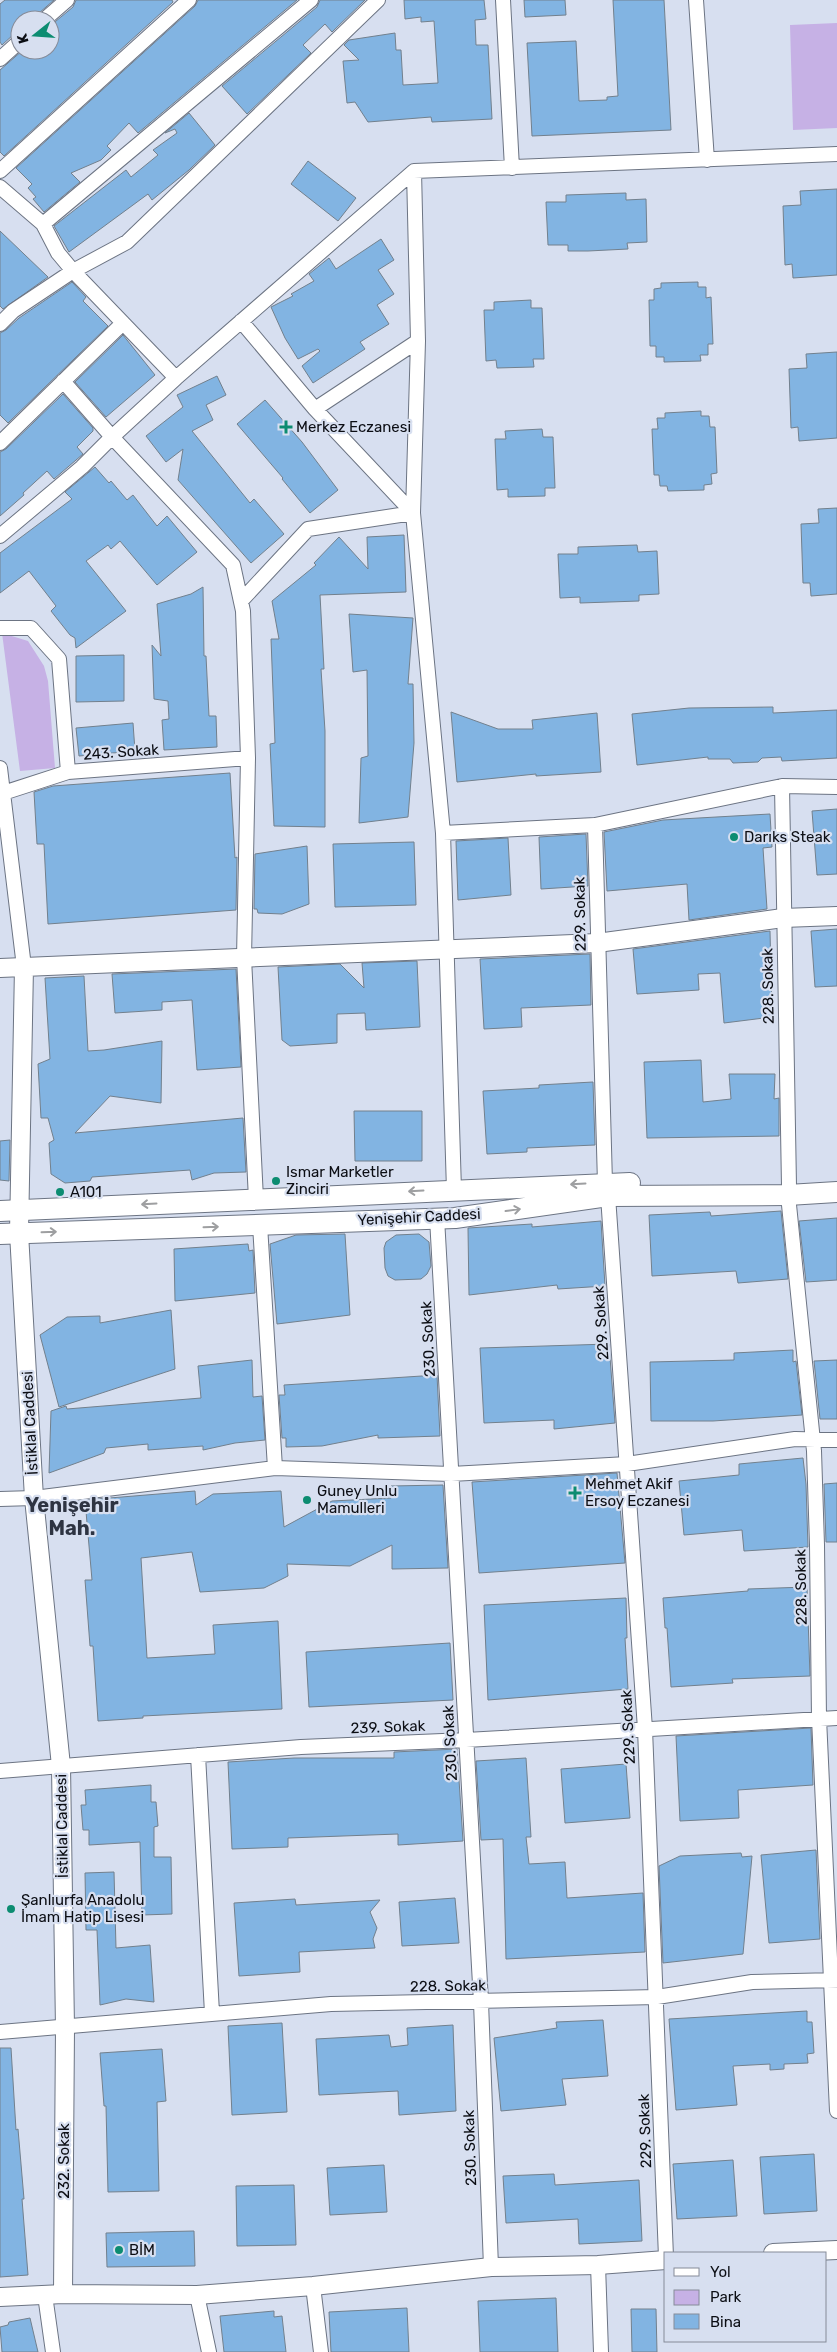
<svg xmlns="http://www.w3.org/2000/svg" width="837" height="2352" font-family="Rubik,sans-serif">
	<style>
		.green { fill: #c6b1e5 }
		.building { fill: #82b4e2; stroke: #72808d }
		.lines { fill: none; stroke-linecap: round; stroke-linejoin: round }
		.minor-casing { stroke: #6c7483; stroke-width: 16 }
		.tertiary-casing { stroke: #6c7483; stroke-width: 20 }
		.secondary-casing { stroke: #6c7483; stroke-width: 22 }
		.minor { stroke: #fff; stroke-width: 14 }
		.tertiary { stroke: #fff; stroke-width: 18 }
		.secondary { stroke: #fff; stroke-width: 20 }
		.oneway { stroke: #9e9fa1 }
		.poi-dot { fill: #0c8c71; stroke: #d7dff0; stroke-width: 2 }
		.labels { text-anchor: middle; stroke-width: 4.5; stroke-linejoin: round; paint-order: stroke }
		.poi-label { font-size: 15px; fill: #0c0e14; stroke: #d7dff0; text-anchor: start }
		.street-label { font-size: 15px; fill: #0c0e14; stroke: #d7dff0 }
		.district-label { font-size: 20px; font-weight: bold; fill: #2e3442; stroke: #d7dff0 }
	</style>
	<rect width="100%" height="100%" fill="#d7dff0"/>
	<!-- green -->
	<path class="green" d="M837,23V128L793,130L790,25Z
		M2,633L28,641L44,666L48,681L55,768L20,771Z"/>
	<!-- building -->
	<path class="building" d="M5,0H54L31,20H20V32L14,34L2,45L0,42V4Z
		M76,0H172L173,2L4,156L0,152V70L23,50H50V26L73,7Z
		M198,0H297L138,133L129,123L107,146L111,150L101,160L71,173L80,182L44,212L33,199L36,197L28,188L32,184L16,168L195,6Z
		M320,0H365L332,32L325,24L303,45L311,53L247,114L222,86L317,7Z
		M404,0H484L486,19L475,20L476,45H488L492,119L432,122L431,117L368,122L355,102L347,103L343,61L359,60L344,45L349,40L395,33L396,50H401L403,85L438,83L434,21L421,22V17L405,19Z
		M524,0H565L566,15L525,17Z
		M613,0H664L671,130L532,136L527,43L576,41L579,101L607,100V97L618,96Z
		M189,113L215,145L189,170L152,200L148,194L69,252L54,226L126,170L131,177L158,155L153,150L177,133L175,129L165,133Z
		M308,161L356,198L338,221L291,184Z
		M837,189V275L793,278L792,264L785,265L783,206L801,205L800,191Z
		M626,193V200L646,199L647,242L627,243L628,249L588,251H568V245H548L546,202H566V195Z
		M0,231L48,277L3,309L0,306Z
		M381,239L394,260L378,270L394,294L377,305L389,324L360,342L365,349L313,383L302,366L320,351L318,349L298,359L285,338L271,307L293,296L291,294L314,281L309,274L329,258L336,269Z
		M72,282L86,297L83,301L108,326L8,423L0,415V333L6,330L19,318Z
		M698,282V287H706V298L711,297L713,344H708V355H700L701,361L664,362V357H656V346H650L649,300H654V289L661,288V283Z
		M531,300V308H542L544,359H533L534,367L497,368L496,360L486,361L484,310H494V302Z
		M123,335L155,375L106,417L75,382Z
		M837,352V438L799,441L798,427L791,428L789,369L807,368L806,354Z
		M217,376L226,395L206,405L213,420L192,431L250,503L254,499L284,534L251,563L178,480L183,449L166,462L146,436L183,407L177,395Z
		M63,394L93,428V431L77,447L83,454L54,479L47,471L23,493L24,495L0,516V452L6,449Z
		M265,400L302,442L338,490L310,513L282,479L283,478L237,424Z
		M701,411V416H709L710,427H715L717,473L711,474L712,484L704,485V490L668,491L667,486H660L659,475H654L652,429H658L657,418H665V413Z
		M542,429L543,437H553L555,488H545V496L508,497V489L497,490L495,439H506L505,431Z
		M95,467L109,483L111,481L127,500L133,495L157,526L167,516L197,552L157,585L120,541L111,549L108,545L86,561L126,611L76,648L75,638L70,635L51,611L56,606L29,571L0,593V553L72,499L65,492Z
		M837,508V594L811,596L810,583H803L801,524L819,523L818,509Z
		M404,535L406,592L320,595L324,669H321L325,731V827L274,826L270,744L275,743L271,639H279L272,601L316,565L314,563L339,537L368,569L367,537Z
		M637,545L638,552L657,551L659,594L639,595V601L580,603V597L560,598L558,554H578V547Z
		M203,587L204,656H206L209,716H216L217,747L164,750L162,720L169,719L168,701L154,699L152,645L161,656L157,604L191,594Z
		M349,614L413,618L408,684H413L414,743L408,817L359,823L361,758L368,756L367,670L353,672Z
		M124,655V701L76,702V656Z
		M773,707V713L837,710V758L782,761L781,757L762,758L758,762L733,763L730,759H708V757L637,765L632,714L689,708Z
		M451,712L498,729H533L532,720L597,713L601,772L536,776V774L457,782Z
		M133,723L135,751L79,756L76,728Z
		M230,773L235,858L237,857L236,910L48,924L44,844H37L34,792L53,786Z
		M837,809V874L817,875L812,811Z
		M770,814L772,847L763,848L767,909L689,920L687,884L607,891L604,832L663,820Z
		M586,834L588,886L541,889L539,837Z
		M508,838L511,895L458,900L456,841Z
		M414,842L416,905L335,907L333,844Z
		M307,846L309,904L282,914L258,913L257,909H254L255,854Z
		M837,929V986L815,987L811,931Z
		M770,931L772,1017L724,1023L720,973L698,974L699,990L637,994L633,949Z
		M590,954L591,1005L521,1008L522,1027L484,1029L480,959Z
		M417,961L420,1027L366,1030L365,1013L337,1014V1043L290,1046L282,1040L278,967L340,964L364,988L362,963Z
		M236,969L241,1067L197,1070L192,1000L162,1002V1010L115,1013L112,974Z
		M84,976L88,1051L104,1050L162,1041L161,1103L110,1096L75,1133L243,1118L246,1172L214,1173L192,1180L190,1170L92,1177L90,1181L65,1183L51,1174L49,1143L54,1140L48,1118H41L38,1064L50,1059L45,978Z
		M701,1060L703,1102L731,1099L729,1074H775L774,1099L779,1098V1136L647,1138L644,1062Z
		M593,1082L595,1145L527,1148V1152L487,1154L483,1091L539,1088V1085Z
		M354,1111H422V1161H355Z
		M10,1140L9,1181L0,1180V1141Z
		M781,1211L788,1279L738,1283L736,1271L652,1276L649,1215L710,1212L711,1216Z
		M837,1218V1280L806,1282L799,1221Z
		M601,1221L605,1286L558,1289L557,1285L469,1295L468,1228L532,1224V1227Z
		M345,1234L350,1315L277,1324L270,1244L296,1235Z
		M419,1234L429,1242L431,1266L427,1274L421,1279L395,1280L388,1276L385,1268L384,1248L386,1242L396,1235Z
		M248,1244L249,1251L253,1250L255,1293L175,1301L174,1249Z
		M171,1310L175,1369L59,1407L40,1335L67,1317L100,1316V1323Z
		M609,1344L615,1423L554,1429V1420L484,1423L480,1348Z
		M793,1350V1362L796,1361L802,1415L713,1421H651L650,1362L734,1360V1353Z
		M252,1360L253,1397L262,1396L265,1440L235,1443L203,1450V1446L148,1450V1444L106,1448L104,1453L49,1473L51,1411L66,1406L67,1409L201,1398L198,1366Z
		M837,1360V1419H820L814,1361Z
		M437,1375L440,1436L378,1438V1435L322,1446L286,1447V1438H282L279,1395H285L284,1385Z
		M803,1458L806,1484L808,1547L744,1551L742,1530L684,1535L679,1481L739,1475V1464Z
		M617,1473L625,1563L479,1573L472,1482Z
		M837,1483V1542H826L824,1484Z
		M443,1485L448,1568L392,1569V1545L350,1566L287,1564L288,1576L264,1588L200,1592L192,1552L141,1558L147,1658L215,1654L213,1625L278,1621L282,1709L143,1716V1718L98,1721L93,1646H90L85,1580H92L85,1500L195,1491L196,1505L213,1494L281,1491L284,1527L332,1501L391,1498V1486Z
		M807,1587L810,1676L732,1679L733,1683L671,1687L667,1628H665L663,1598L748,1591V1589Z
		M626,1598L627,1638H625L628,1689L488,1700L484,1605Z
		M450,1643L453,1700L309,1707L306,1652Z
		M811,1728L813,1785L738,1790L739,1818L680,1821L676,1736Z
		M457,1749L463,1841L398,1845V1834L288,1838V1847L232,1849L228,1762L294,1758H394V1752Z
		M526,1758L531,1837H526L529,1864L565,1862L567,1898L643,1893L645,1952L506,1959L503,1839L481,1840L476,1761Z
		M626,1764L630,1818L565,1823L561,1769Z
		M151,1785V1802H156L158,1826L154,1827V1857H171L172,1914L142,1915L140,1842L89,1845V1830H83L81,1805H86L85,1790Z
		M816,1850L820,1939L769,1943L761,1855Z
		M741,1853L742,1857L752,1856L743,1954L663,1963L659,1866L680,1856Z
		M114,1872L116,1948L150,1945L154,2002L126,1999L100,2005L97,1930H86L85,1873Z
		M455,1898L459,1943L402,1946L399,1902Z
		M295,1899L296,1905L380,1900L370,1912L377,1928L373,1939L375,1948L299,1952L300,1972L239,1976L234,1903Z
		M807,2011V2022H812L814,2053L807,2054L808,2063L784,2064V2069L770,2070V2064L733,2066L737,2105L676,2110L669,2019Z
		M603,2020L608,2076L562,2079L566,2105L501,2111L494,2038L557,2028L556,2022Z
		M282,2023L287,2112L232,2115L228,2026Z
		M453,2025L456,2111L399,2115L398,2091L319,2095L316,2039L389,2035L391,2047L408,2045L407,2028Z
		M0,2048H11L16,2130L18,2129L24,2199H22L28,2275L0,2277Z
		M162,2049L166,2101L157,2102L159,2191L108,2192L106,2106H104L100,2053Z
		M814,2154L817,2211L764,2214L760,2157Z
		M733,2160L737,2216L677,2219L673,2164Z
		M384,2165L387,2212L330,2215L327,2168Z
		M554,2174L555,2185L639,2180L642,2241L579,2244L578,2219L506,2223L503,2176Z
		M294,2185L296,2245L237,2246L236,2186Z
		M194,2231L195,2266L107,2267L106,2233Z
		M556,2298L558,2352H480L478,2301Z
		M407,2308L409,2352H331L329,2312Z
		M631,2309H656L657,2352H632Z
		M274,2311V2317L282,2316L286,2352H224L220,2316Z
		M30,2318L38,2352H2L0,2327L8,2325L9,2322Z"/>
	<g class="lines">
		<!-- minor casing -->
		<g class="minor-casing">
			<path id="minor" d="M503,0L512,168
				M696,0L707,160
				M44,20L67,0
				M0,59L20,41
				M0,171L189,0
				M0,187L43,224L58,253L73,271L176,378L112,437L233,565L243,611L248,758L244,958L256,1199
				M43,224L311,0
				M241,321L315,409
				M0,324L13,311L73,271L127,242L378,0
				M176,378L414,171
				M0,443L123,323
				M0,536L82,467L112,437L63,381
				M241,601L308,529L413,513L315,409L418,341
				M0,628H31L59,659L68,772
				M0,768L24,967
				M782,786L789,1186
				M0,794L68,772L248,758
				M595,825L605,1183
				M443,833L595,825L782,786L837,787
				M454,1190L443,833L413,513L418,341L414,171L837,154
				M788,1195L814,1451L817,1545L819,1718L837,2111
				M608,1196L645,1729L666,2257
				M437,1218L481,2002L491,2267
				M260,1225L275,1468
				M0,1499L34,1498L275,1468L451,1474L627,1464L795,1439L837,1440
				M198,1755L212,2013
				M0,1771L301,1747L466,1740L837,1718
				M0,2032L331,2004L657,1997L752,1982L837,1980
				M598,2265L601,2352
				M313,2286L321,2352
				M45,2295L53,2352
				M197,2295L209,2352"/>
		</g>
		<!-- tertiary casing -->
		<g class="tertiary-casing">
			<path id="tertiary" d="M24,967L19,1233L34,1498L61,1766L65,2028L63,2294
				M0,968L597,943L783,918L837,916
				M773,2253L837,2250
				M0,2297L63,2294L197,2295L313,2286L491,2267L598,2265L666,2260"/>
		</g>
		<!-- secondary casing -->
		<g class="secondary-casing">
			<path id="secondary" d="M0,1211L630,1183
				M0,1234L455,1218L608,1196L788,1195L837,1192"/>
		</g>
		<!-- minor -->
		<use href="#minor" class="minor"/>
		<!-- tertiary -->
		<use href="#tertiary" class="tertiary"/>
		<!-- secondary -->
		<use href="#secondary" class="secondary"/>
	</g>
	<!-- one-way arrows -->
	<defs><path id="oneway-shaft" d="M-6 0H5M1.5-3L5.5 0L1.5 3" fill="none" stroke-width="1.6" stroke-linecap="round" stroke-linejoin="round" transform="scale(1.25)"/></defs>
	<g class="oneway">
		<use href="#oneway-shaft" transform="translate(578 1184) rotate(177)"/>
		<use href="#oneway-shaft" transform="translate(416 1191) rotate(177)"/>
		<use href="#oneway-shaft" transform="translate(149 1204) rotate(177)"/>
		<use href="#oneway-shaft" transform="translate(513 1210) rotate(-8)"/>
		<use href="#oneway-shaft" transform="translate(211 1227) rotate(-2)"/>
		<use href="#oneway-shaft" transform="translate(49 1232) rotate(-2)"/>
	</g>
	<!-- markers -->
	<g class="poi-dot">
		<path d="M283.5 419.5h5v5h5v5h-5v5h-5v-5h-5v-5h5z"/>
		<circle cx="734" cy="837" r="5"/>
		<circle cx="276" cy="1181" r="5"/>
		<circle cx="60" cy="1192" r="5"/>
		<path d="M572.5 1485.5h5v5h5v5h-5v5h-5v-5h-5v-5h5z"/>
		<circle cx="307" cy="1500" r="5"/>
		<circle cx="11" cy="1909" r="5"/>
		<circle cx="119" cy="2250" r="5"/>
	</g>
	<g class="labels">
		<!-- poi labels -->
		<g class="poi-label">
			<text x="296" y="432">Merkez Eczanesi</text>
			<text x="744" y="842">Darıks Steak</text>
			<text x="286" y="1177">Ismar Marketler<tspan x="286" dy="17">Zinciri</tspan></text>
			<text x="70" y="1197">A101</text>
			<text x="585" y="1489">Mehmet Akif<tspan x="585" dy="17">Ersoy Eczanesi</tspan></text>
			<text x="317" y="1496">Guney Unlu<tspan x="317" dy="17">Mamulleri</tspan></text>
			<text x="21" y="1905">Şanlıurfa Anadolu<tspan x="21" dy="17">İmam Hatip Lisesi</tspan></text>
			<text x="129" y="2255">BİM</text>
		</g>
		<!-- street labels -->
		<g class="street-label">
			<text transform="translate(121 752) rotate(-4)" y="5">243. Sokak</text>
			<text transform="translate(580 914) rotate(-91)" y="5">229. Sokak</text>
			<text transform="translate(768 986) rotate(-91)" y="5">228. Sokak</text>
			<text transform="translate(419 1217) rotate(-3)" y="5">Yenişehir Caddesi</text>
			<text transform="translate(601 1323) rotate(-94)" y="5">229. Sokak</text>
			<text transform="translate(428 1339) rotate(-93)" y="5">230. Sokak</text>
			<text transform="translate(30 1423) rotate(-93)" y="5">İstiklal Caddesi</text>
			<text transform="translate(801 1587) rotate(-91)" y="5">228. Sokak</text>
			<text transform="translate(388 1727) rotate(-2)" y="5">239. Sokak</text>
			<text transform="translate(628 1727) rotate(-93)" y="5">229. Sokak</text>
			<text transform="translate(450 1743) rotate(-93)" y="5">230. Sokak</text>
			<text transform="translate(62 1826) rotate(-91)" y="5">İstiklal Caddesi</text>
			<text transform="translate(448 1986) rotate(-1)" y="5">228. Sokak</text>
			<text transform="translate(645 2131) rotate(-92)" y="5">229. Sokak</text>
			<text transform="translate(470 2148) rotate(-92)" y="5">230. Sokak</text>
			<text transform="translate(64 2161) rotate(-90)" y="5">232. Sokak</text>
		</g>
		<!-- district labels -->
		<g class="district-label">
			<text x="72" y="1512">Yenişehir<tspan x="72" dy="23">Mah.</tspan></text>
		</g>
	</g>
	<!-- legend -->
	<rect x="664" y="2252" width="162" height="90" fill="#d7dff0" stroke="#868b98"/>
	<rect x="674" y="2268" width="25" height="8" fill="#ffffff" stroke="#868b98"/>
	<text x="710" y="2277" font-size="15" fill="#0c0e14">Yol</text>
	<rect x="674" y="2290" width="25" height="15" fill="#c6b1e5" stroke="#868b98"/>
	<text x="710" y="2302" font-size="15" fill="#0c0e14">Park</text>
	<rect x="674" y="2314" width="25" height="15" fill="#82b4e2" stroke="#868b98"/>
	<text x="710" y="2327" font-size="15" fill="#0c0e14">Bina</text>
	<!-- north arrow -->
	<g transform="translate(35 35) rotate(253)"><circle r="24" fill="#d7dff0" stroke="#868b98"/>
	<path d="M0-4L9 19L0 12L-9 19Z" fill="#0c8c71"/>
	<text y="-8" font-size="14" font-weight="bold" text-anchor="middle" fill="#0c0e14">K</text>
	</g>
</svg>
